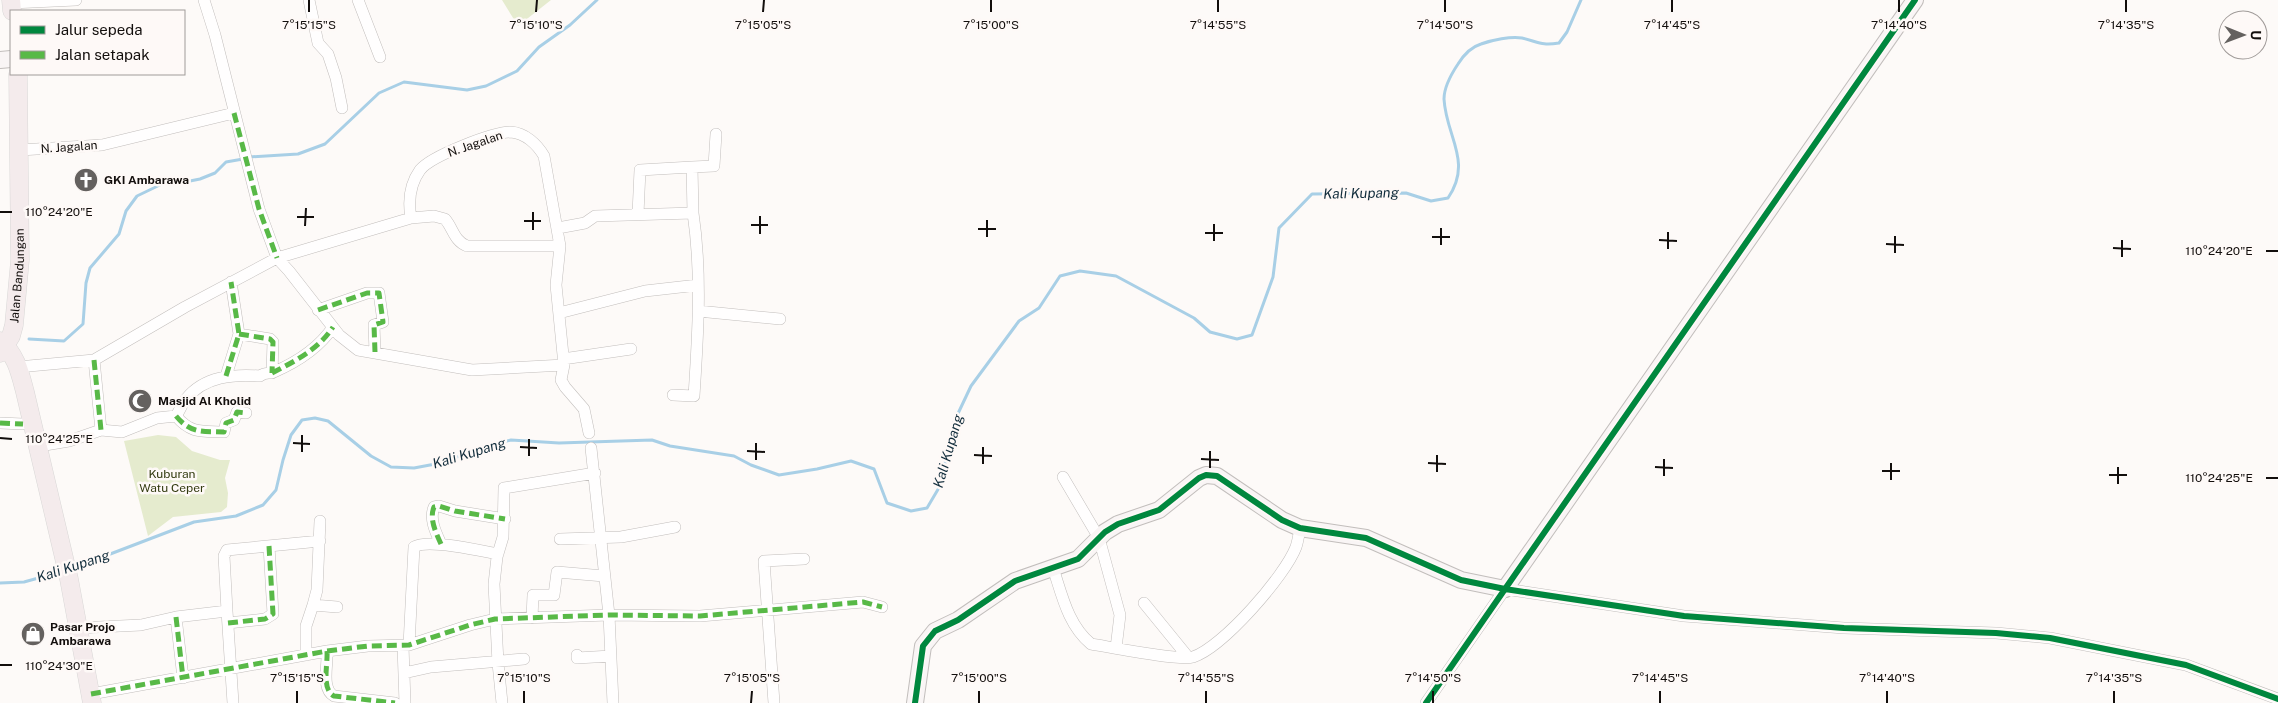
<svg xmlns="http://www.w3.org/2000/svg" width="2278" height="703" font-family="'Public Sans',sans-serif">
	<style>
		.green { fill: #e5ebce }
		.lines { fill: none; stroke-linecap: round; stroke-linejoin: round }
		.stream { stroke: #a8cfe6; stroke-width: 3 }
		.street-casing { stroke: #c2bebc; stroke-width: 12 }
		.secondary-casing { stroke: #c2bebc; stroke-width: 18 }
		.primary-casing { stroke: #d8d7d6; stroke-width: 19 }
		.street { stroke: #fffefe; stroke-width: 11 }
		.secondary { stroke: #f9f5f5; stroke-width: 16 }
		.primary { stroke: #f4ebec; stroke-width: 18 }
		.quiet { stroke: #58b947; stroke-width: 5; stroke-dasharray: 10 5; stroke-linecap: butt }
		.cycleway-casing { stroke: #fef9f7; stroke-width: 9 }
		.cycleway { stroke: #00873e; stroke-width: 6 }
		.ticks { fill: none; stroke: #120e0c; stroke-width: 2 }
		.labels { text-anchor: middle; stroke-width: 5; stroke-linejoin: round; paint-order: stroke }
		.street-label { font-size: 12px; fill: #120e0c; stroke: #fef9f7 }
		.poi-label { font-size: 12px; font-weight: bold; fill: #120e0c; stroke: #fef9f7; text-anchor: start }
		.park-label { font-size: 12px; fill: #333b10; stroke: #fef9f7 }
		.water-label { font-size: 14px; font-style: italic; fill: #122d3c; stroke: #fef9f7 }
		.ticks-label { font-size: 12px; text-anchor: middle; fill: #120e0c; stroke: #fef9f7; stroke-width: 5; stroke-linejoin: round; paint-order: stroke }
	</style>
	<rect width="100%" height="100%" fill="#fdfaf8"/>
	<!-- green -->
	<path class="green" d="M502,0H551L518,26Z
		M158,435L176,437L192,451L220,460H230L225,478L228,493L227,507L221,512L173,517L148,536L124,441Z"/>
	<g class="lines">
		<!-- stream -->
		<path class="stream" d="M249,157L298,154L325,144L379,93L404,82L467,90L486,86L517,71L539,47L570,25L597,0
			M29,339L64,341L83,324L86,283L90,268L119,234L126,211L137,196L164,183L175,184L200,179L215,173L226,162L243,159
			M71,569L194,522L236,516L263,505L276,490L283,460L291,435L302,420L315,418L328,421L371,456L391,467L414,468L446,462L478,448L511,440L559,443L652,440L670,446L734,456L751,465L779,475L817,469L851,461L874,469L887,503L911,511L927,508L940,486L954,422L971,386L1019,321L1039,308L1060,276L1080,271L1116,276L1194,318L1210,332L1237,339L1252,335L1273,277L1279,228L1312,194L1406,193L1431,201L1448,198C1473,161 1446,137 1444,99C1444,87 1452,73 1458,64C1463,56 1471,47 1481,44C1492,40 1511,36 1522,38C1539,42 1541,46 1559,43L1567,32L1581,0
			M0,583L24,582L60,572"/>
		<!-- street casing -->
		<g class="street-casing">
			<path id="street" d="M204,0L215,35L259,209L277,258L289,271L339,335L358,350L472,370L564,365
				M309,0L318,43L328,54L336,78L342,108
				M358,0L380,57
				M11,3L76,0
				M20,150L102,145L234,113
				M692,167L714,166L716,134
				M638,214L640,170L692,167L693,213
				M411,218C408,201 410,184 420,170C431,156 493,132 511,132C525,133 537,144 544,156L560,246L556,285L564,365L561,380L565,387L584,409L589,433
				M558,228L585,223L595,216L693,213C702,273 698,335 694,396L673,395
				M318,310L367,293H379L383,322L374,325L375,352
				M698,311L780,319
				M559,313L645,291L698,285
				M239,334L270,339L273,342L272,373
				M563,359L631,349
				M94,360L101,430
				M18,367L94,360L185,307L277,258L411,218L434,216L445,219C453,228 454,241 467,246H560
				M226,376L239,334L231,282
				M176,416C191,434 202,431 224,432L226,423L234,420L237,412L246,413
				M0,423L23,424
				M39,446L69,441L101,430L122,432L157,418L176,416C180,410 182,404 186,399C204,376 234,374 260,376C265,372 269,374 274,372C297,362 319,348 333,327
				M591,448L609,615L613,703
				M1063,477L1099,538L1120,615L1116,648
				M320,521L317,590L313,605L337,607
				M560,539L621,537L675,527
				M441,544C436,533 429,519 434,507L439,506L455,511L505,519
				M1053,568C1062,595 1068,625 1091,644C1110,647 1179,661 1193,657C1223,647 1285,576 1296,547C1298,541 1299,534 1300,528
				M1144,603L1188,657
				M227,611L224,556L227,550L320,541
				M176,617L183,678
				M532,618L533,595H554L557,572L604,576
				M228,623L265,619L273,614L269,546
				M78,628L141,625L176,617L227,611L233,703
				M409,645L414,547C428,538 481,551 498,554
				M403,646L405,703
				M327,651C328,665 321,689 334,696L395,703
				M306,655V626L313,605
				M577,655V658L611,656
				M404,673L431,667L524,659
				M91,694L327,651L368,646L409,645L470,625L495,619L609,615L700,616L863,602L882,607
				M502,703L498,663L494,584L497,557L503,537L504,488L595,473
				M774,703L764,561L804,559
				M1426,703L1505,589L1684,616L1844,628L1996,633L2050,638L2186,665L2278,699"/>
		</g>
		<!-- secondary casing -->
		<g class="secondary-casing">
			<path id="secondary" d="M0,60L11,59
				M915,703L923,646L935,631L958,620L1015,581L1078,559L1105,532L1118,524L1159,510L1199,478L1206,475L1217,476L1282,520L1300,528L1366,538L1461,580L1505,589L1915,0"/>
		</g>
		<!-- primary casing -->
		<g class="primary-casing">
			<g id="primary">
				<path d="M11,0L12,11"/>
				<path d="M0,341C16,354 20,373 25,392L69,579L92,703"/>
				<path id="s1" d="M0,353L11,336L14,325L20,260L18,74"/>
			</g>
		</g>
		<!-- street -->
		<use href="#street" class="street"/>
		<!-- secondary -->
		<use href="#secondary" class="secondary"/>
		<!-- primary -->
		<use href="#primary" class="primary"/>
		<!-- quiet -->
		<path class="quiet" d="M234,113L259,209L277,258
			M318,310L367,293H379L383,322L374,325L375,352
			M239,334L270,339L273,342L272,373
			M94,360L101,430
			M272,373C295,361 318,350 333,327
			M226,376L239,334L231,282
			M176,416C191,434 202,431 224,432L226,423L234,420L237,412L246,413
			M0,423L23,424
			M441,544C436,533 429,519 434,507L439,506L455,511L505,519
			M176,617L183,678
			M228,623L265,619L273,614L269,546
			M327,651C328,665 321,689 334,696L395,703
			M91,694L327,651L368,646L409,645L470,625L495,619L609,615L700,616L863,602L882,607"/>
		<!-- cycleway casing -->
		<g class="cycleway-casing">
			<path id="cycleway" d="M915,703L923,646L935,631L958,620L1015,581L1078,559L1105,532L1118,524L1159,510L1199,478L1206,475L1217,476L1282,520L1300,528L1366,538L1461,580L1505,589L1915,0
				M1426,703L1505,589L1684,616L1844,628L1996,633L2050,638L2186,665L2278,699"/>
		</g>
		<!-- cycleway -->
		<use href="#cycleway" class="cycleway"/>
	</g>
	<!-- ticks -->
	<path class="ticks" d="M309,12V0M536,12L537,0M763,12L764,0M991,12V0M1218,12V0M1445,12V0M1672,12V0M1899,12V0M2126,12V0M0,212H12M297,217H314M524,221H541M751,225H768M305,226L306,208M978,229H996M533,230V212M1205,233H1223M760,234V216M987,237V220M1432,237H1450M1659,240L1677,241M1214,241V224M1886,244L1904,245M1441,245V228M2113,248L2131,249M1668,249V232M2266,251H2278M1895,253V236M2122,257V240M0,438L12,439M293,443L310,444M520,447L537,448M747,451L765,452M302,452V435M974,455L992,456M529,456V439M1201,459L1219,460M756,460V443M1428,463L1446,464M983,464V447M1655,467L1673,468M1210,468V451M1882,471H1900M1437,472V455M2109,475H2127M1664,476V459M2266,478H2278M1891,480V463M2118,484V467M0,665H12M297,703V691M524,703V691M751,703L752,691M979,703V691M1206,703V691M1433,703V691M1660,703V691M1887,703V691M2114,703V691"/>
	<!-- icons -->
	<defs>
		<g id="church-disc" transform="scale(1.25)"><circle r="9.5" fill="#64615f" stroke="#fef9f7"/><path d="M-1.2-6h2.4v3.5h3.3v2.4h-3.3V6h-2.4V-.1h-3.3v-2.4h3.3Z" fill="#fff"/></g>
		<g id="mosque-disc" transform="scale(1.25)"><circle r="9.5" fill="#64615f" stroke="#fef9f7"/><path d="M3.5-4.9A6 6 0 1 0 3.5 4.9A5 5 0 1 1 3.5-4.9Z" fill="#fff"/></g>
		<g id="shop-disc" transform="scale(1.25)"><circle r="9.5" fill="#64615f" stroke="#fef9f7"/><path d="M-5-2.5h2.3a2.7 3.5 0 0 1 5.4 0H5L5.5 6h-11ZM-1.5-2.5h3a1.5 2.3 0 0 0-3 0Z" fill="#fff"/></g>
	</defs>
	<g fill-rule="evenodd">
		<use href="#church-disc" x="86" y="180"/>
		<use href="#mosque-disc" x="140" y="401"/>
		<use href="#shop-disc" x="33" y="634"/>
	</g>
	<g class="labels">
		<!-- street labels -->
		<g class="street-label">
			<text transform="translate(475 144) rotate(-19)" y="4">N. Jagalan</text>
			<text transform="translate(69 147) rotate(-4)" y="4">N. Jagalan</text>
			<text dy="4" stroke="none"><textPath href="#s1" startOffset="81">Jalan Bandungan</textPath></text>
		</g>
		<!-- poi labels -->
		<g class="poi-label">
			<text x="104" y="184">GKI Ambarawa</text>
			<text x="158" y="405">Masjid Al Kholid</text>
			<text x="50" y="631">Pasar Projo<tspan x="50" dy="14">Ambarawa</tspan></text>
		</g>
		<!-- park labels -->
		<g class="park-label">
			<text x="172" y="478">Kuburan<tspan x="172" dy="14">Watu Ceper</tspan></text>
		</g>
		<!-- water labels -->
		<g class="water-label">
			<text transform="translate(1361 193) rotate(-1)" y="5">Kali Kupang</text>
			<text transform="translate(948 451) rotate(-74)" y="5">Kali Kupang</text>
			<text transform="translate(469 453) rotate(-17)" y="5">Kali Kupang</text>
			<text transform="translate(73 566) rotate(-18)" y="5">Kali Kupang</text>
		</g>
	</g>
	<g class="ticks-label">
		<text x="309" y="29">7°15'15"S</text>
		<text x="536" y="29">7°15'10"S</text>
		<text x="763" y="29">7°15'05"S</text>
		<text x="991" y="29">7°15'00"S</text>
		<text x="1218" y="29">7°14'55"S</text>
		<text x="1445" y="29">7°14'50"S</text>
		<text x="1672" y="29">7°14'45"S</text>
		<text x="1899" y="29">7°14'40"S</text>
		<text x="2126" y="29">7°14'35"S</text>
		<text x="59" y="216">110°24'20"E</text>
		<text x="2219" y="255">110°24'20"E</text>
		<text x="59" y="443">110°24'25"E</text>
		<text x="2219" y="482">110°24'25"E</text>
		<text x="59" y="670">110°24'30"E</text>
		<text x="297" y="682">7°15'15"S</text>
		<text x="524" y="682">7°15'10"S</text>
		<text x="752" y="682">7°15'05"S</text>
		<text x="979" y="682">7°15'00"S</text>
		<text x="1206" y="682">7°14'55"S</text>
		<text x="1433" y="682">7°14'50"S</text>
		<text x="1660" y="682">7°14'45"S</text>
		<text x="1887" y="682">7°14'40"S</text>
		<text x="2114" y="682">7°14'35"S</text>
	</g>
	<!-- legend -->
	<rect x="10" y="10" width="175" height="65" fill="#fef9f7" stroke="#a09b99"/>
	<rect x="20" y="26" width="25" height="8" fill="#00873e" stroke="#a09b99"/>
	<text x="55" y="35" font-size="15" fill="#120e0c">Jalur sepeda</text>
	<rect x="20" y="51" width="25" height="8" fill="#58b947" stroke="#a09b99"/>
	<text x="55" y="60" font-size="15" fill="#120e0c">Jalan setapak</text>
	<!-- north arrow -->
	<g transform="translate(2243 35) rotate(91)"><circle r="24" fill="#fef9f7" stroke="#a09b99"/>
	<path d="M0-4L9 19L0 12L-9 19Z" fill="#64615f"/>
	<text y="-8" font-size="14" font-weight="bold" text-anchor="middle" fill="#120e0c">U</text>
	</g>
</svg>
